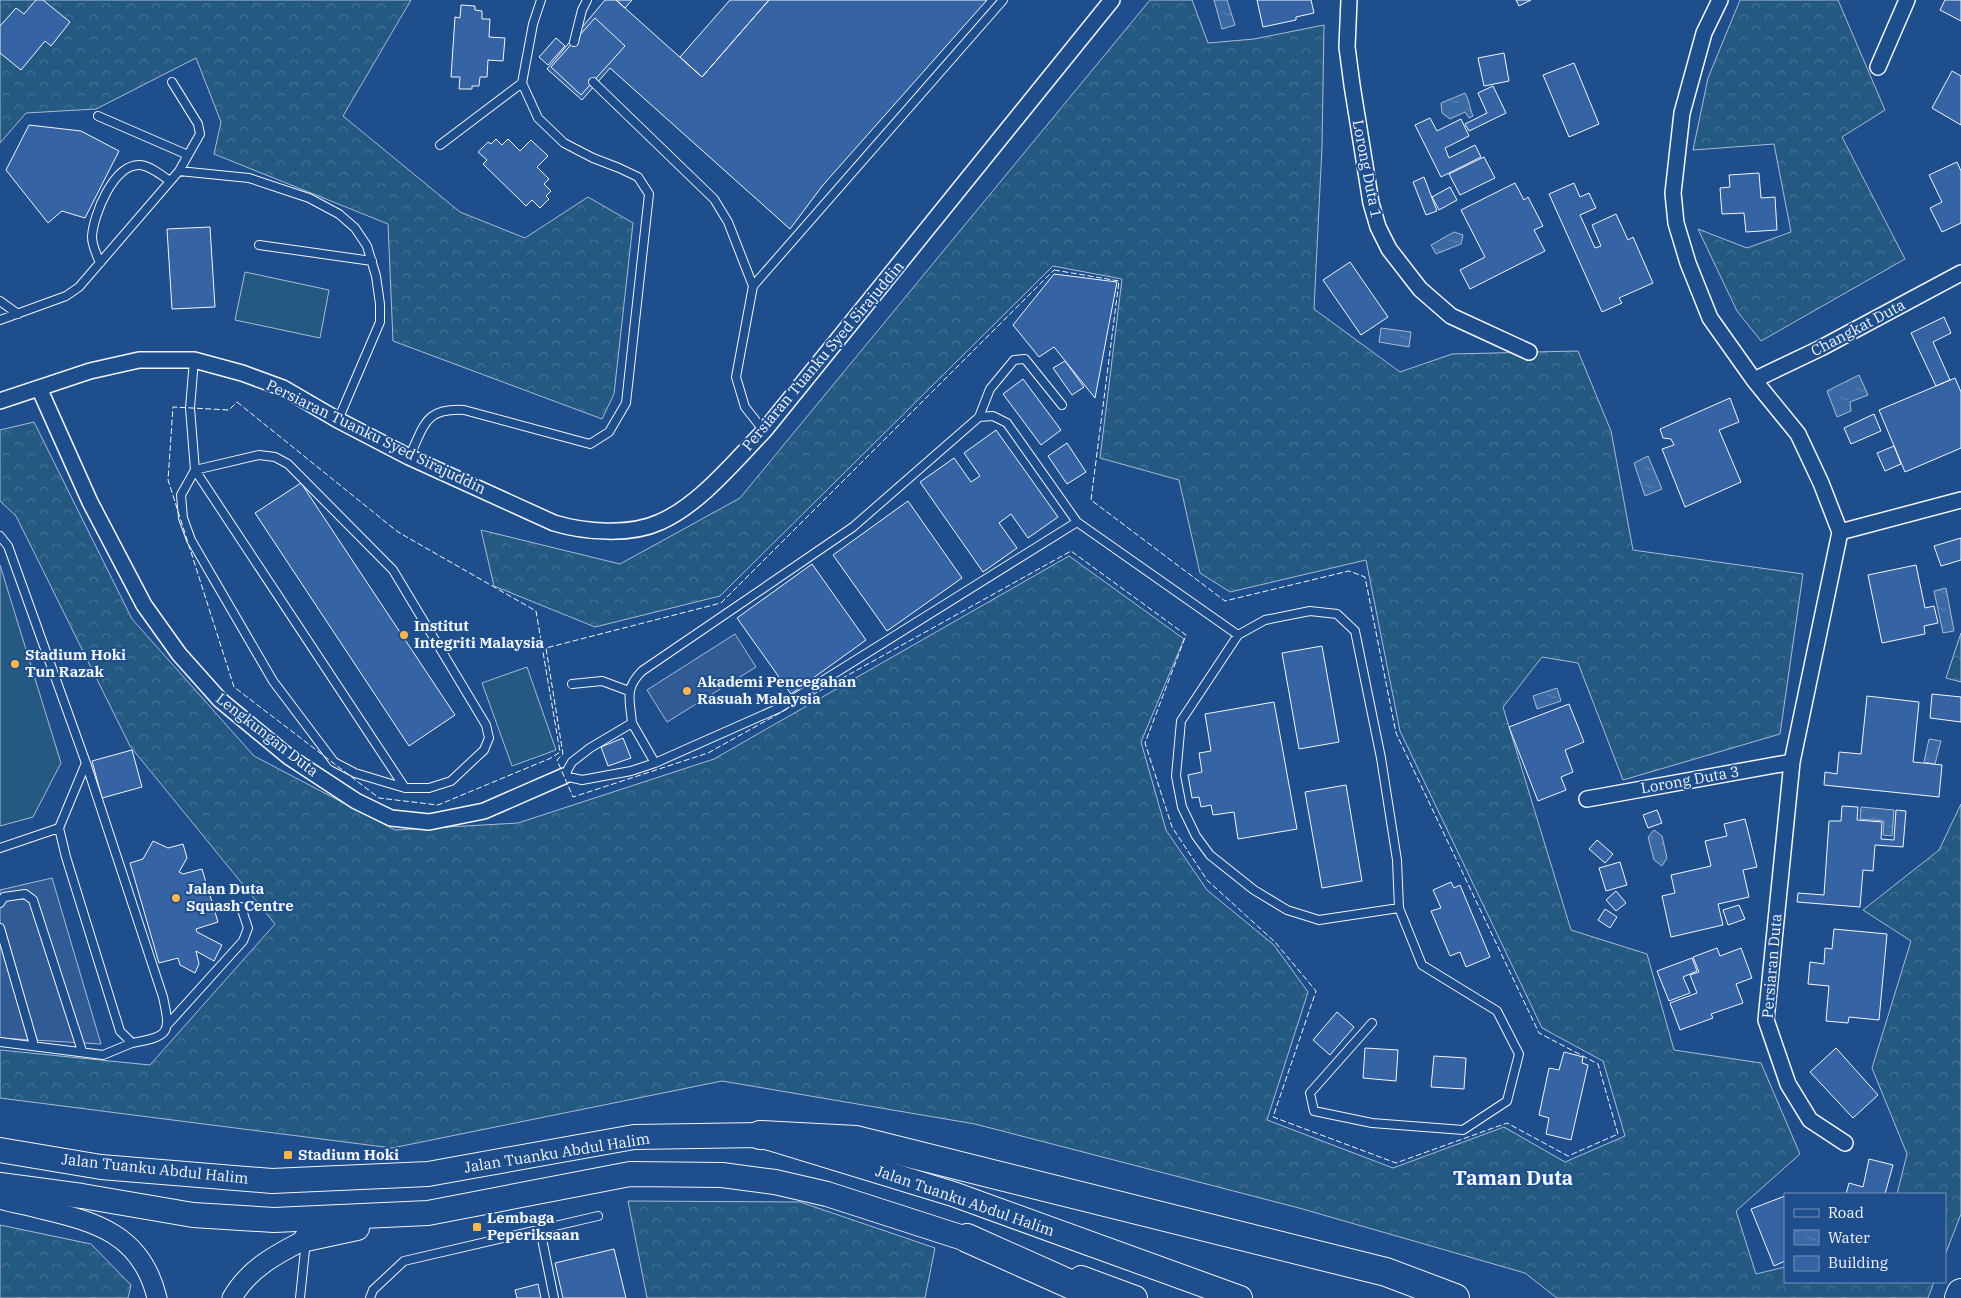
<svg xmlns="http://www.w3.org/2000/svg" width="1961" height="1298" font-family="'IBM Plex Serif',serif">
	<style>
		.forest { fill: url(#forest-crowns); stroke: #a8bbd7 }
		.garden { fill: #245a82; stroke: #a8bbd7 }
		.parking { fill: #305b95; stroke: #a8bbd7 }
		.water { fill: url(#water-ripples); stroke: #a8bbd7 }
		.building { fill: #3563a3; stroke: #f2f6ff }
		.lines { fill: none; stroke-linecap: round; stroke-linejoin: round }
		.service-casing { stroke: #f2f6ff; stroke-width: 10 }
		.minor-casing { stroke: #f2f6ff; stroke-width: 18 }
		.tertiary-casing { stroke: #f2f6ff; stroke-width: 21 }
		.primary-casing { stroke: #f2f6ff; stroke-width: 26 }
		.motorway-casing { stroke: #f2f6ff; stroke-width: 30 }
		.service { stroke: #1f4e8c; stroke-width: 8 }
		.minor { stroke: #1f4e8c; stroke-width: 15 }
		.tertiary { stroke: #1f4e8c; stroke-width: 19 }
		.primary { stroke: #1f4e8c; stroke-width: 24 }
		.motorway { stroke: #1f4e8c; stroke-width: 28 }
		.fence { stroke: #f2f6ff; stroke-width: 1; stroke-dasharray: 6 2.5; stroke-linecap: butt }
		.poi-dot { fill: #ffb74d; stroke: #1f4e8c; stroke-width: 2 }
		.labels { text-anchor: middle; stroke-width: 4; stroke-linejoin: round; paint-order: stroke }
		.street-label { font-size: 15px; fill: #f2f6ff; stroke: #1f4e8c }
		.poi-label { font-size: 15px; font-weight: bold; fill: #f2f6ff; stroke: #1f4e8c; text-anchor: start }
		.district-label { font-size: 20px; font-weight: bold; fill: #f2f6ff; stroke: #1f4e8c }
	</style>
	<defs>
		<pattern id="forest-crowns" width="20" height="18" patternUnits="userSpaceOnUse" patternTransform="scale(1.25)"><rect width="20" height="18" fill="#245a82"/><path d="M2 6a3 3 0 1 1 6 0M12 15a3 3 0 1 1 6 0" fill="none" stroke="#447295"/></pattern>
		<pattern id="water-ripples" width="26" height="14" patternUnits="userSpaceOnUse" patternTransform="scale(1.25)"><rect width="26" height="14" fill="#3b69a3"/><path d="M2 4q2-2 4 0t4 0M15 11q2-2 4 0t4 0" fill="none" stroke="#587fb1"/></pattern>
	</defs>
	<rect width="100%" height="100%" fill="#1f4e8c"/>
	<!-- forest -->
	<path class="forest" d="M0,0H411L343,116L460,212L525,238L588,197L633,223L614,394L602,419L393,341L388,224L214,154L221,122L196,58L96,109L26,113L0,143Z
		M1150,0H1192L1208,43L1254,39L1324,25L1322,147L1314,309L1400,372L1452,354L1578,351L1611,431L1633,550L1803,574L1780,734L1623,780L1578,663L1542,657L1503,707L1571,930L1647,954L1674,1050L1761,1063L1800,1154L1736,1211L1756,1274L1785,1267V1282H1934L1928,1298H1557L1525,1273L1299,1208L975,1124L722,1081L392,1148L0,1098V1050L150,1065L275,924L130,746L16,516L0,501V430L34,422L132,619L254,756L395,830L518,823L714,759L1069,556L1184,639L1141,742L1166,830L1207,890L1274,945L1308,992L1267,1120L1393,1168L1504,1127L1565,1162L1625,1136L1603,1061L1542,1028L1400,731L1366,560L1230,592L1200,573L1179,480L1100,458L1122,279L1053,266L720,596L595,627L494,586L481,530L620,564L740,498Z
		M1740,0H1838L1885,110L1842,137L1905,259L1761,341L1737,311L1698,229L1747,248L1791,232L1774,144L1693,150L1708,78Z
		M1961,633V682L1946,678Z
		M1961,804V1214L1945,1255V1194H1897L1907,1154L1872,1068L1911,941L1863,910L1939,850Z
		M628,1201L800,1202L935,1248L925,1298H647Z
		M0,1225L91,1244L131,1285L128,1298H0Z"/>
	<!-- garden -->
	<path class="garden" d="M245,272L329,290L320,338L235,320Z
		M0,565L61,763L33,817L0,826Z
		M527,667L556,750L512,766L482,683Z"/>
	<!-- parking -->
	<path class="parking" d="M735,634L756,667L667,722L647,690Z
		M52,878L101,1044L0,1038V890Z"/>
	<!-- water -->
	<path class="water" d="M1214,0H1227L1235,25L1222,29Z
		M1465,93C1470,102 1469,107 1473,116L1469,118L1465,112L1450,119L1442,113L1441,103Z
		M1454,232L1463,235L1461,244L1436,254L1431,245Z
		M1381,328L1411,332L1409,347L1379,342Z
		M1859,375L1868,395L1850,402L1851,411L1837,417L1827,391Z
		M1648,456L1662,489L1645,496L1634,463Z
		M1946,588L1954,631L1943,633L1934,591Z
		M1557,688L1561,701L1537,709L1533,696Z
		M1929,739L1941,741L1935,764L1924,762Z
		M1861,807L1894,810L1892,836L1883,835L1884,821L1860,819Z
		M1654,830L1662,836L1667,858L1662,866L1654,860L1648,837Z"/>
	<!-- building -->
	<path class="building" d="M36,0H43L70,22L51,46L45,41L21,70L0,53V26L16,8L24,14Z
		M605,0H616L702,77L769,0H987L823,185L790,229L610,68L582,100L547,69Z
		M616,0H632L625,8Z
		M730,0H769L702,77L680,57Z
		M1257,0H1311L1314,13L1296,17V20L1263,27Z
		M1516,0H1531L1519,6Z
		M1945,0H1961V21L1940,10Z
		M461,5L475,6V10L482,11V19H490L489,37L505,38L503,61L488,60L487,77H480L479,86H472V89H459L460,77H451L455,17L460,18Z
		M595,18L625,46L581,95L551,67Z
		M556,38L565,46L548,65L539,57Z
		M1504,53L1509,81L1484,86L1478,58Z
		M1574,63L1599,124L1569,137L1543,75Z
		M1952,71L1961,76V125L1932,108Z
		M1493,86L1506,113L1469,131L1465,124L1487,113L1478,93Z
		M1430,118L1437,131L1461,119L1469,136L1445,148L1449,158L1475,145L1481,157L1441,177L1415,125Z
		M29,125L81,131L119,151L85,218L62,211L48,223L6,170Z
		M496,139L502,145L508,139L520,151L531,140L548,156L537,167L549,179L544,184L551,191L546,196L549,199L540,208L532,200L526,206L483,164L487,160L478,152L488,142L491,144Z
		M1484,157L1495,178L1460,195L1449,174Z
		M1957,162L1961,171V223L1942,232L1930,208L1942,202L1929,175Z
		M1759,173L1761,198L1775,197L1777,230L1746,232L1744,213L1722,214L1720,188L1730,187L1729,175Z
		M1424,177L1437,211L1426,215L1413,182Z
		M1515,183L1524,200L1528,197L1543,226L1534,230L1545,251L1470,289L1460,270L1485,257L1461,210Z
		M1574,183L1580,197L1589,193L1596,208L1580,215L1595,248L1601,246L1592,225L1616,214L1628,240L1633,237L1653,283L1619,298L1622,303L1602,312L1549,194Z
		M1450,187L1457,200L1439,210L1432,197Z
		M210,227L215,307L172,309L167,229Z
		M1350,262L1388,317L1361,335L1323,280Z
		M1054,274L1117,282L1095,398L1054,347L1039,357L1013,325Z
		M1944,317L1951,333L1933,342L1950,380L1936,386L1911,333Z
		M1065,361L1084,387L1072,395L1053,368Z
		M1955,378L1961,392V448L1905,472L1879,410Z
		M1023,379L1061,430L1041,445L1003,394Z
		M1730,398L1739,422L1719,430L1741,482L1685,507L1662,449L1674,445L1671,439L1663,438L1660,429Z
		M1874,414L1881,431L1851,444L1844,428Z
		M996,430L1058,517L1028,538L1011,514L999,523L1017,548L983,572L920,482L954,458L971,482L980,476L964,453Z
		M1067,443L1086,472L1067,484L1048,456Z
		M1894,446L1901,464L1885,471L1877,453Z
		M301,483L455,715L409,746L255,513Z
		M908,501L962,578L887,631L833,555Z
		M1961,538V560L1941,566L1934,546Z
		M812,564L866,640L791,694L737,618Z
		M1916,565L1925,608L1934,606L1938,623L1924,626L1925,634L1882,643L1868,575Z
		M1322,646L1339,742L1299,749L1282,653Z
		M1932,694L1961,697V722L1930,718Z
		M1867,696L1919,702L1913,762L1942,765L1939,797L1824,785L1825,772L1837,774L1839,752L1861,754Z
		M1274,702L1297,829L1238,839L1234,812L1213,815L1211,805L1201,807L1199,797L1192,798L1188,775L1202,772L1199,753L1211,751L1205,714Z
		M1569,704L1584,742L1565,750L1573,772L1561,777L1566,790L1538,801L1509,727Z
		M623,738L631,758L608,766L601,747Z
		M132,750L142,787L102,798L92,761Z
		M1346,785L1362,881L1322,888L1305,792Z
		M1842,806L1858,807L1857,820L1882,822L1881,839L1894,840L1896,810L1906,811L1903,847L1875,845L1873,871L1863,870L1860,907L1797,902L1798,893L1824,895L1829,821H1841Z
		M1657,810L1662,823L1648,828L1643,815Z
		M1745,819L1757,867L1743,870L1749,897L1718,904L1723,925L1671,937L1662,896L1675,893L1671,875L1711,866L1705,841L1727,836L1724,824Z
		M1597,840L1613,854L1605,863L1589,849Z
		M153,841L168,848L183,844L187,858L179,872L183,874L202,869L218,922L196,929L197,932L222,945L214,961L196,951L199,964L195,973L180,965L178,958L159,963L130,863L143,859Z
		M1620,862L1627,885L1606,891L1599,868Z
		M1451,882L1454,888L1460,885L1490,957L1466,967L1460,952L1450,956L1431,911L1441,908L1433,890Z
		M1616,891L1626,903L1616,911L1606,900Z
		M1739,905L1745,919L1728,925L1723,910Z
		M1605,909L1617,917L1610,928L1598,920Z
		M1834,929L1887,934L1879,1020L1849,1017L1848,1023L1826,1021L1829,986L1808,984L1810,962L1824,964L1825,948L1832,949Z
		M1717,948L1720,956L1741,948L1752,978L1736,984L1743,1003L1711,1014L1713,1018L1680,1030L1670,1003L1697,993L1690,975L1699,972L1693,957Z
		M1692,958L1697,971L1683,977L1690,993L1669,1001L1657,971Z
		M1337,1012L1354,1027L1330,1055L1313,1040Z
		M1365,1048L1398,1050L1396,1081L1363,1078Z
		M1836,1048L1878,1095L1853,1118L1810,1072Z
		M1564,1052L1583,1057L1582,1063L1588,1065L1571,1140L1546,1134L1549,1118L1539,1115L1549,1068L1559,1070Z
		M1434,1056L1466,1058L1464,1089L1431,1087Z
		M1869,1159L1893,1165L1885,1194H1846L1849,1183L1863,1187Z
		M1785,1196V1261L1774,1266L1751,1209Z
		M614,1249L626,1298H563L555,1263Z
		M538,1284L541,1298H517L515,1290Z"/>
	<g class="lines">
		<!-- service casing -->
		<g class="service-casing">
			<path id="service" d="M574,42L582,10L587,0
				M172,82L198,124L200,134L179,171
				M593,82L714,199L728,222L753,286L736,377L745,407L764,431
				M98,116L188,155
				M440,145L522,83
				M259,245L372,261
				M100,263C97,255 92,246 92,237C93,216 113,164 140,165C151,166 161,175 170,181
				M753,286L1003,0
				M0,301L18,314
				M0,320L66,296L79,287L179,171L249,178L309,198L339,214L355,228L367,246L376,276L380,304V322L338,420
				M194,360L190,408L195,470L405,788
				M993,416L1007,423L1077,522L779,708L655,763L631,771L582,780L564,776L572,762L590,748L632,723C630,700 624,689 642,671L853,527L979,417Z
				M979,417L990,389L1014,360L1025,359L1062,405
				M259,455L275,457L288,464L393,570L486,725L489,738L484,750L451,781L429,788H405L355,773L334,762L273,681L191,540L183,518L181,495L195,470Z
				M409,457C425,425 424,408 464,410L590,444L609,432L626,403L649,194L638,177L619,168L593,158L564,143L538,118L522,83L533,24L541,0
				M1077,522L1238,635
				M0,536L8,546L86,763L163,997C171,1033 170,1036 132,1043L120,1031L66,857L59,828L86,763
				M1310,611L1337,614L1355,631L1381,758L1397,860L1399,908L1319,920L1287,910L1254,890L1210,855L1196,836L1182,807L1176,776L1181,721L1238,635L1265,620Z
				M572,684L602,681L629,691
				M632,723L655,763
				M0,848L59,828
				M0,903L4,897L25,894L33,900L82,1051
				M0,928L34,1045
				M169,1023L243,941L248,928L241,907
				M1372,1023L1310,1093L1314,1111L1372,1123L1463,1130L1507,1101L1519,1054L1497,1011L1422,965L1399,908
				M0,1042L103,1055L132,1043
				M540,1229L554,1298
				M300,1298L306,1240
				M370,1298L373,1290L404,1261L598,1216"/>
		</g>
		<!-- minor casing -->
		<g class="minor-casing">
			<path id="minor" d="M1349,0L1347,47L1352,85L1371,203L1378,227L1389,249L1420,289L1451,316L1529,352
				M1720,0L1704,33L1682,113L1673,193L1676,223L1688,263L1710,318L1754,380L1798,434L1821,483L1840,532L1792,762L1766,1020L1788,1084L1810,1120L1845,1143
				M1878,67L1907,0
				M1754,380L1821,348L1961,273
				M39,388L90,502L144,605L179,654L220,700L289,757L356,801L391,818L429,822L484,811L564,776
				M0,401L90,371L139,360H194L242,373L283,388L338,420L409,457L554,523C584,532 630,536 660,522C699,505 734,462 764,431L1112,0
				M1840,532L1961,500
				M1587,799L1792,762"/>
		</g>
		<!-- tertiary casing -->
		<g class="tertiary-casing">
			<path id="tertiary" d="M0,1199C13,1203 27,1205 41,1209C97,1222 142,1235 157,1298
				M232,1298C249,1268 277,1254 306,1239"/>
		</g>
		<!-- primary casing -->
		<g class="primary-casing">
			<path id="primary" d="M0,1150L101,1167L272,1181L428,1174L634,1137L760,1135L953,1194L1240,1298
				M0,1185L82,1196L193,1215L274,1220L428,1213L630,1174L722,1175L775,1182L827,1194L985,1245
				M306,1239L357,1228
				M1081,1278L1135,1298"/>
		</g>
		<!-- motorway casing -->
		<g class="motorway-casing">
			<path id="motorway" d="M760,1135L856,1140L1386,1272L1455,1298
				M967,1238L1101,1298
				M1959,1298L1961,1293"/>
		</g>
		<!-- service -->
		<use href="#service" class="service"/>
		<!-- minor -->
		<use href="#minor" class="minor"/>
		<!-- tertiary -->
		<use href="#tertiary" class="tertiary"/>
		<!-- primary -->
		<use href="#primary" class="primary"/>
		<!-- motorway -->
		<use href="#motorway" class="motorway"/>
		<!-- fence -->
		<path class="fence" d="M1054,270L1119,281L1091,500L1225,601L1349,571L1365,577L1396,733L1539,1033L1598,1064L1618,1134L1568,1156L1507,1123L1396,1163L1273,1117L1316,991L1275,942L1207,880L1172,827L1145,743L1186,635L1071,551L708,753L573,797L557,760L563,754L546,648L721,603Z
			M237,402L398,532L536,611L560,752L551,758L438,805L379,798L234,687L168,480L173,407L229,410Z"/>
	</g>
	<!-- markers -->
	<g class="poi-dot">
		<circle cx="404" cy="635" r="5"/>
		<circle cx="15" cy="664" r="5"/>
		<circle cx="687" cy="691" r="5"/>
		<circle cx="176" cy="898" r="5"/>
		<rect x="283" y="1150" width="10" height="10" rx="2.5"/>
		<rect x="472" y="1222" width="10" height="10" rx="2.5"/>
	</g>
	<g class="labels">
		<!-- street labels -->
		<g class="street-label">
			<text transform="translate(1367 169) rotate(79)" y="5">Lorong Duta 1</text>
			<text transform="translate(1858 328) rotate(-28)" y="5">Changkat Duta</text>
			<text transform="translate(823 356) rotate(-50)" y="5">Persiaran Tuanku Syed Sirajuddin</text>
			<text transform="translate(376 437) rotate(26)" y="5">Persiaran Tuanku Syed Sirajuddin</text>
			<text transform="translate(267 735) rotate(38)" y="5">Lengkungan Duta</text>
			<text transform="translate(1690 780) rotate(-10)" y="5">Lorong Duta 3</text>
			<text transform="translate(1772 966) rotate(-85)" y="5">Persiaran Duta</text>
			<text transform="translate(557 1153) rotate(-9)" y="5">Jalan Tuanku Abdul Halim</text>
			<text transform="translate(155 1169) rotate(6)" y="5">Jalan Tuanku Abdul Halim</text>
			<text transform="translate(965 1201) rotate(19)" y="5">Jalan Tuanku Abdul Halim</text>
		</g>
		<!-- poi labels -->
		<g class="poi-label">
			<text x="414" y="631">Institut<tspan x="414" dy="17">Integriti Malaysia</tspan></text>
			<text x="25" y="660">Stadium Hoki<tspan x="25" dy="17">Tun Razak</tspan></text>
			<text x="697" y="687">Akademi Pencegahan<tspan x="697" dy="17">Rasuah Malaysia</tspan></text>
			<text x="186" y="894">Jalan Duta<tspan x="186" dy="17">Squash Centre</tspan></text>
			<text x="298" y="1160">Stadium Hoki</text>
			<text x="487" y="1223">Lembaga<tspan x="487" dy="17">Peperiksaan</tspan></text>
		</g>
		<!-- district labels -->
		<g class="district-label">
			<text x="1513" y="1185">Taman Duta</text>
		</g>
	</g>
	<!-- legend -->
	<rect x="1784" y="1193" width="162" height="90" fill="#1f4e8c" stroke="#7391ba"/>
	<rect x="1794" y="1209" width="25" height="8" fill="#1f4e8c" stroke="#7391ba"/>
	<text x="1828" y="1218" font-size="15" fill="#f2f6ff">Road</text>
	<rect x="1794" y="1230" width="25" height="15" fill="url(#water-ripples)" stroke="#7391ba"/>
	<text x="1828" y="1243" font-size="15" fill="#f2f6ff">Water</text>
	<rect x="1794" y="1256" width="25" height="15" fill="#3563a3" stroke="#7391ba"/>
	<text x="1828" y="1268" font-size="15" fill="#f2f6ff">Building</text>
</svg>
